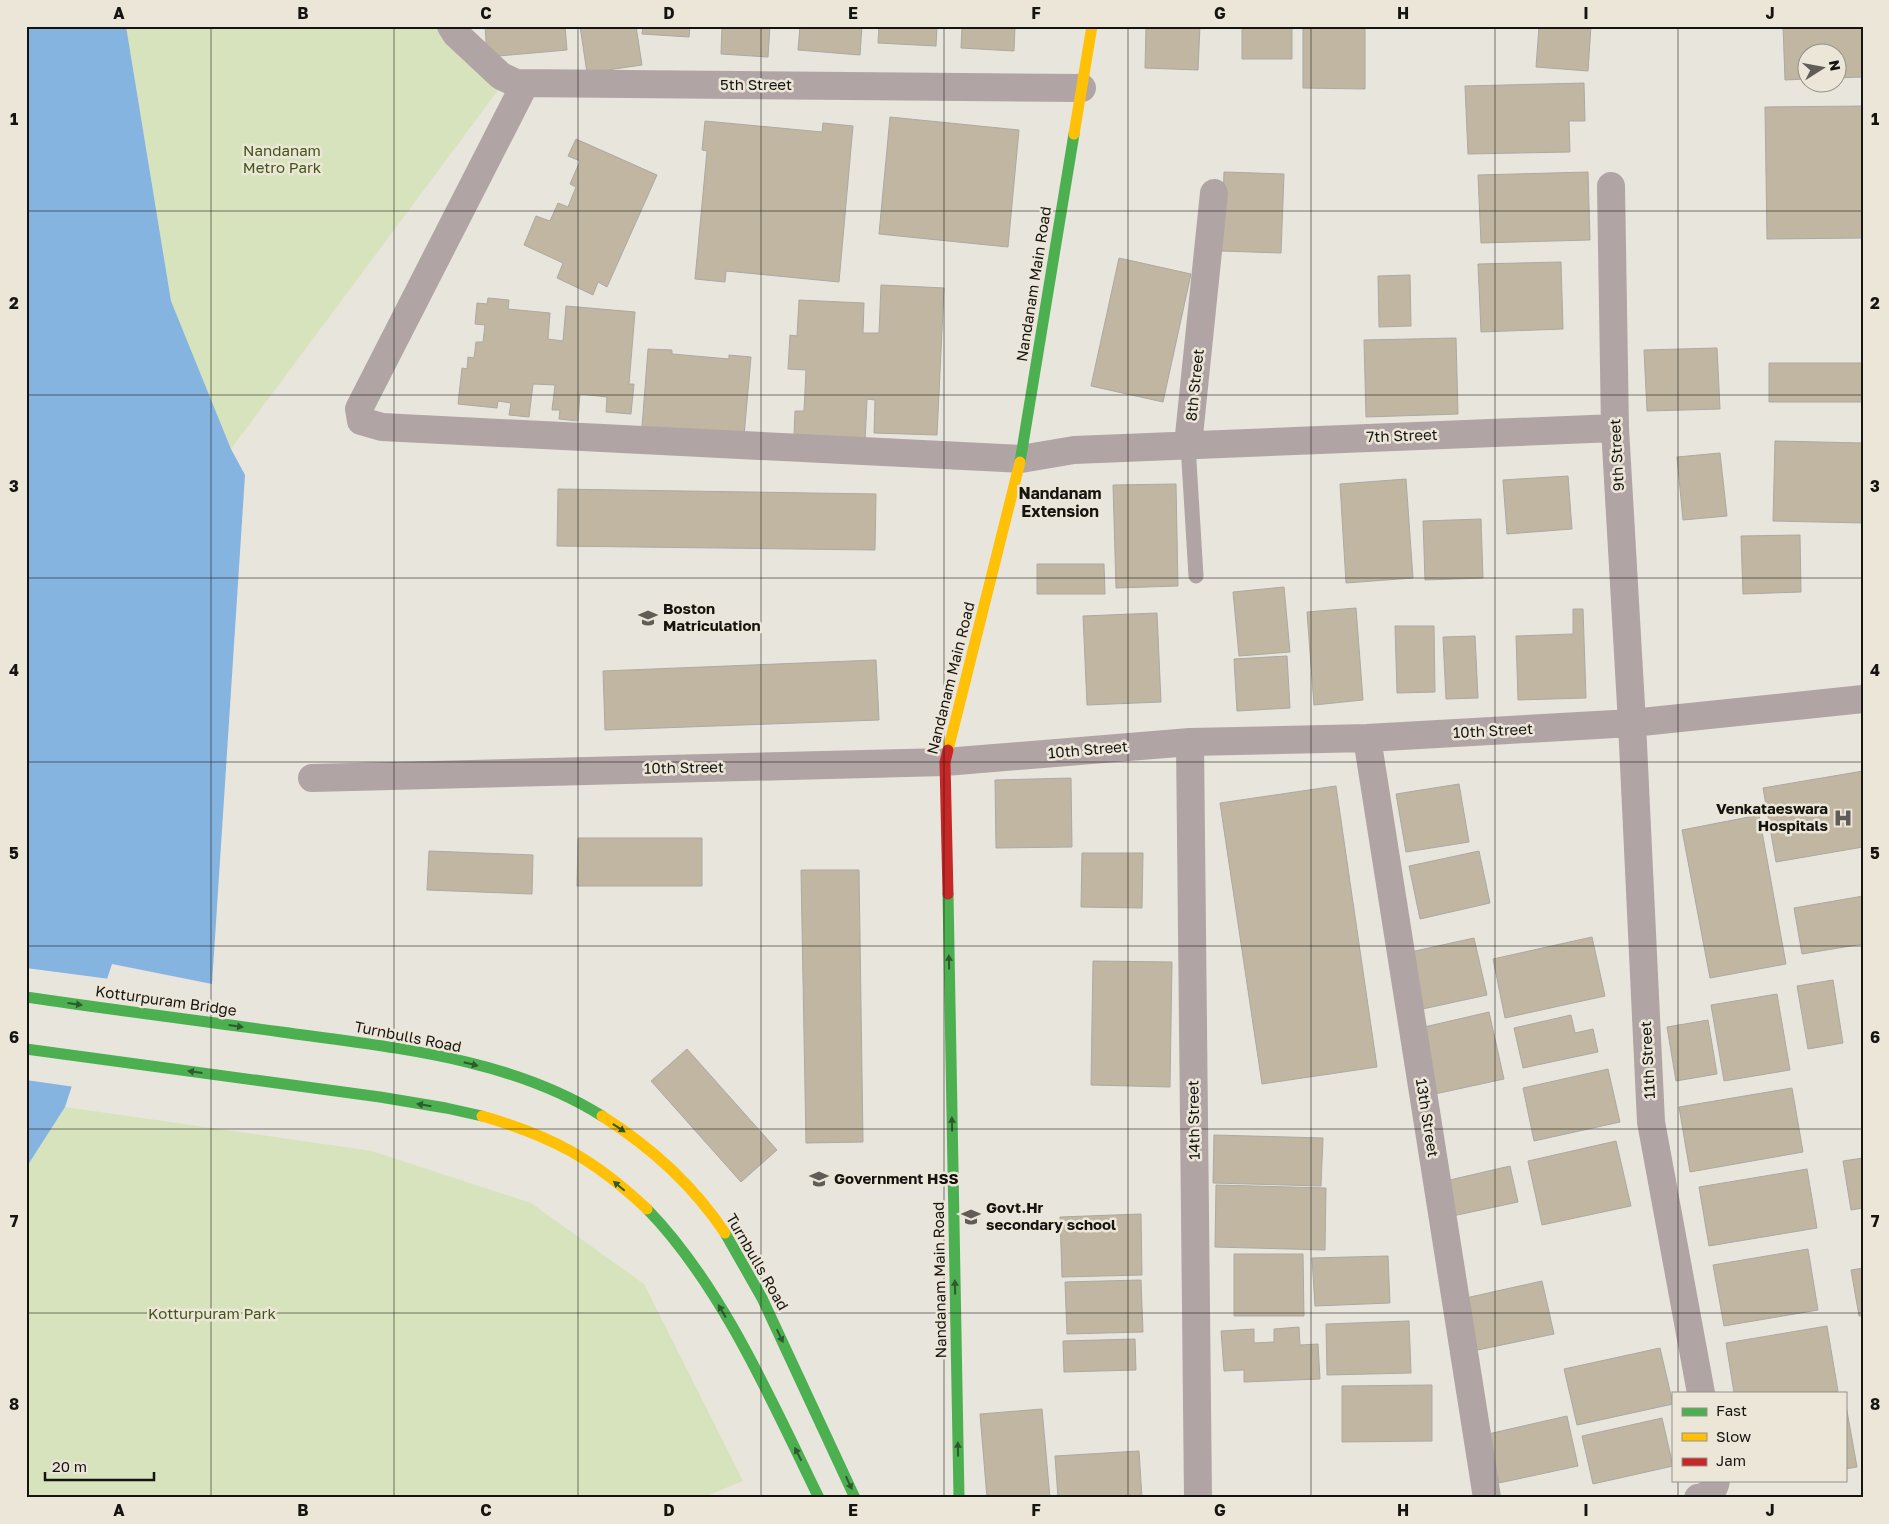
<svg xmlns="http://www.w3.org/2000/svg" width="1889" height="1524" font-family="'Golos Text',sans-serif">
	<style>
		.green { fill: #d7e3bd }
		.water { fill: #85b4e0 }
		.pier { fill: #e8e5dd }
		.building { fill: #c0b6a1; stroke: #aca9a4 }
		.lines { fill: none; stroke-linecap: round; stroke-linejoin: round }
		.lane { stroke: #b1a4a4; stroke-width: 15 }
		.street { stroke: #b1a4a4; stroke-width: 28 }
		.fast { stroke: #4caf50; stroke-width: 11 }
		.slow { stroke: #ffc107; stroke-width: 11 }
		.jam { stroke: #c62828; stroke-width: 11 }
		.oneway { fill: #2e5a2d }
		.grid { fill: none; stroke: #161410; stroke-width: 1; stroke-opacity: 0.55 }
		.labels { text-anchor: middle; stroke-width: 5; stroke-linejoin: round; paint-order: stroke }
		.street-label { font-size: 15px; fill: #161410; stroke: #ece6d9 }
		.park-label { font-size: 15px; fill: #425617; stroke: #ece6d9 }
		.poi-label { font-size: 15px; font-weight: bold; fill: #161410; stroke: #ece6d9; text-anchor: start }
		.neighbourhood-label { font-size: 16px; font-weight: bold; fill: #161410; stroke: #ece6d9 }
		.neatline { fill: none; stroke: #161410; stroke-width: 2 }
		.grid-label { font-size: 16px; text-anchor: middle; font-weight: bold; fill: #161410 }
	</style>
	<rect width="100%" height="100%" fill="#e8e5dd"/>
	<!-- green -->
	<path class="green" d="M126,26H445L502,85L231,449L171,301Z
		M65,1107L372,1151L531,1203L644,1284L743,1481L701,1498H26V1168Z"/>
	<!-- water -->
	<path class="water" d="M26,26H126L171,301L231,449L245,475L212,984L112,964L65,1107L26,1168Z"/>
	<!-- pier -->
	<path class="pier" d="M26,968L110,979L75,1087L26,1080Z"/>
	<!-- building -->
	<path class="building" d="M485,26H565L567,50L487,57Z
		M580,26H636L642,65L587,73Z
		M643,26H690L689,37L642,34Z
		M722,26H770L768,57L721,54Z
		M800,26H862L860,55L798,50Z
		M879,26H937L936,46L878,43Z
		M962,26H1015L1014,51L961,48Z
		M1146,26H1200L1198,70L1145,68Z
		M1242,26H1292V59H1242Z
		M1303,26H1365V89L1303,88Z
		M1539,26H1591L1588,71L1536,67Z
		M1783,26H1863V77L1836,78V52H1806V79L1785,80Z
		M1584,83L1585,121H1569L1570,152L1468,154L1465,86Z
		M1863,106V238L1767,239L1765,107Z
		M890,117L1019,130L1008,247L879,234Z
		M705,121L822,132L823,123L853,126L839,282L726,271L725,282L695,279L707,151L702,150Z
		M576,139L657,175L607,287L598,282L593,295L557,278L563,263L524,245L536,216L550,221L558,203L568,207L576,187L570,184L580,161L568,156Z
		M1224,172L1284,174L1281,253L1221,251Z
		M1588,172L1590,240L1481,243L1478,175Z
		M1119,258L1191,274L1163,402L1091,386Z
		M1561,262L1563,329L1481,332L1478,264Z
		M1410,275L1411,326L1379,327L1378,276Z
		M881,285L944,288L937,435L874,433L875,400L867,399L865,442L794,436L795,411H804L806,370L788,369L790,335L797,336L799,300L864,303L863,333H879Z
		M488,298L509,300L508,309L550,313L548,339L563,341L566,306L635,312L629,384H634L631,414L606,412L607,397L580,394L578,421L559,419L560,410H552L555,385L533,384L529,417L509,415L511,403L498,401L497,408L458,404L462,368L467,369L468,357L474,358L476,342H483L485,325L475,324L477,303L487,304Z
		M1456,338L1458,414L1366,417L1364,340Z
		M1717,348L1720,409L1647,411L1644,350Z
		M648,349L672,350V354L729,359V355L751,357L744,436L642,427Z
		M1769,363H1863V402H1769Z
		M1775,441L1863,443V523L1773,521Z
		M1720,453L1727,516L1683,520L1677,457Z
		M1568,476L1572,529L1507,534L1503,480Z
		M1406,479L1413,578L1346,583L1340,484Z
		M1176,484L1178,586L1116,588L1113,485Z
		M558,489L876,494L875,550L557,546Z
		M1481,519L1483,578L1425,580L1423,521Z
		M1800,535L1801,592L1743,594L1741,536Z
		M1037,564H1104L1105,594H1037Z
		M1284,587L1290,652L1239,656L1233,592Z
		M1356,608L1363,700L1314,705L1307,612Z
		M1573,609H1583L1586,698L1518,700L1516,636L1573,634Z
		M1157,613L1161,702L1087,705L1083,616Z
		M1395,626H1434L1435,692L1397,693Z
		M1475,636L1478,698L1446,699L1443,637Z
		M1287,656L1290,708L1237,711L1234,659Z
		M876,660L879,720L605,730L603,671Z
		M1863,771V847L1776,862L1763,788Z
		M1071,778L1072,847L996,848L995,780Z
		M1459,784L1469,842L1406,852L1396,794Z
		M1336,786L1377,1067L1262,1084L1220,803Z
		M1759,815L1786,964L1710,978L1682,830Z
		M578,838H702V886H577Z
		M429,851L533,855L532,894L427,890Z
		M1479,851L1490,903L1420,919L1409,866Z
		M1082,853H1143L1142,908L1081,907Z
		M801,870H859L863,1142L806,1143Z
		M1863,896V944L1802,954L1794,908Z
		M1592,937L1605,996L1505,1018L1493,959Z
		M1474,938L1487,995L1418,1010L1406,953Z
		M1093,961L1172,962L1170,1087L1091,1085Z
		M1833,980L1843,1043L1808,1049L1797,986Z
		M1777,994L1790,1070L1724,1081L1711,1005Z
		M1489,1012L1504,1079L1435,1094L1420,1028Z
		M1571,1015L1575,1033L1593,1029L1598,1052L1523,1068L1514,1028Z
		M1708,1020L1717,1074L1676,1081L1667,1027Z
		M687,1049L777,1150L741,1182L651,1081Z
		M1608,1069L1620,1122L1534,1141L1523,1088Z
		M1792,1088L1803,1152L1690,1172L1679,1107Z
		M1214,1135L1323,1138L1321,1186L1213,1183Z
		M1616,1141L1631,1206L1542,1225L1528,1161Z
		M1863,1158V1208L1851,1210L1843,1161Z
		M1510,1166L1518,1202L1448,1217L1441,1182Z
		M1807,1169L1817,1228L1709,1246L1699,1187Z
		M1216,1185L1326,1188L1325,1250L1215,1247Z
		M1141,1214L1142,1275L1062,1277L1060,1217Z
		M1808,1249L1818,1310L1724,1326L1713,1265Z
		M1234,1254H1303L1304,1316H1234Z
		M1388,1256L1390,1303L1315,1306L1312,1258Z
		M1863,1268V1316H1859L1851,1270Z
		M1141,1280L1143,1332L1067,1334L1065,1282Z
		M1542,1281L1554,1334L1473,1351L1461,1299Z
		M1409,1321L1411,1373L1327,1375L1326,1324Z
		M1827,1326L1838,1391L1827,1393H1734L1726,1343Z
		M1299,1327L1300,1345L1318,1344L1320,1379L1244,1382V1370L1224,1371L1221,1331L1254,1329V1343L1274,1342V1329Z
		M1135,1339L1136,1370L1064,1372L1063,1341Z
		M1660,1348L1673,1404L1577,1425L1564,1369Z
		M1432,1385V1441L1342,1442V1386Z
		M1845,1400L1857,1467L1845,1469Z
		M1042,1409L1050,1498H987L980,1414Z
		M1567,1416L1578,1466L1499,1483L1488,1434Z
		M1662,1418L1673,1466L1593,1484L1582,1436Z
		M1139,1451L1142,1498H1058L1055,1456Z"/>
	<g class="lines">
		<!-- lane -->
		<path class="lane" d="M1188,445L1196,576"/>
		<!-- street -->
		<path class="street" d="M451,26L456,34L501,76L516,83L1082,88
			M525,84L365,397L359,409L361,421L382,427L1021,459L1074,450L1615,428
			M1611,186L1615,428L1632,723L1651,1122L1701,1393
			M1188,445L1214,193
			M1367,738L1487,1498
			M1190,742L1198,1498
			M312,778L945,762L1190,742L1367,738L1632,723L1863,699
			M1698,1498C1707,1497 1715,1490 1716,1480"/>
		<!-- fast -->
		<path class="fast" d="M1020,462L1074,134
			M948,894L959,1498
			M26,997C114,1010 201,1021 289,1033C395,1048 510,1058 602,1116
			M26,1049L380,1097L446,1108L482,1116
			M647,1209C722,1286 772,1402 819,1498
			M725,1233L762,1298L855,1498"/>
		<!-- slow -->
		<path class="slow" d="M1074,134L1092,26
			M948,750L1020,462
			M482,1116C552,1136 594,1159 647,1209
			M602,1116C651,1147 693,1185 725,1233"/>
		<!-- jam -->
		<path class="jam" d="M948,894L945,762L948,750"/>
	</g>
	<!-- one-way arrows -->
	<defs><path id="oneway-solid" d="M-6-.8H1V-3.2L6.5 0L1 3.2V.8H-6Z" transform="scale(1.25)"/></defs>
	<g class="oneway">
		<use href="#oneway-solid" transform="translate(949 962) rotate(-91)"/>
		<use href="#oneway-solid" transform="translate(75 1004) rotate(8)"/>
		<use href="#oneway-solid" transform="translate(236 1026) rotate(8)"/>
		<use href="#oneway-solid" transform="translate(471 1064) rotate(14)"/>
		<use href="#oneway-solid" transform="translate(195 1072) rotate(-172)"/>
		<use href="#oneway-solid" transform="translate(424 1105) rotate(-171)"/>
		<use href="#oneway-solid" transform="translate(952 1124) rotate(-91)"/>
		<use href="#oneway-solid" transform="translate(619 1128) rotate(33)"/>
		<use href="#oneway-solid" transform="translate(619 1186) rotate(-140)"/>
		<use href="#oneway-solid" transform="translate(955 1287) rotate(-91)"/>
		<use href="#oneway-solid" transform="translate(722 1311) rotate(-121)"/>
		<use href="#oneway-solid" transform="translate(780 1336) rotate(65)"/>
		<use href="#oneway-solid" transform="translate(958 1449) rotate(-91)"/>
		<use href="#oneway-solid" transform="translate(798 1454) rotate(-117)"/>
		<use href="#oneway-solid" transform="translate(849 1483) rotate(65)"/>
	</g>
	<!-- grid -->
	<path class="grid" d="M211,26V1498M394,26V1498M578,26V1498M761,26V1498M944,26V1498M1128,26V1498M1311,26V1498M1495,26V1498M1678,26V1393M26,211H1863M26,395H1863M26,578H1863M26,762H1863M26,946H1863M26,1129H1863M26,1313H1863M1678,1480V1498"/>
	<!-- icons -->
	<defs>
		<g id="school-bare" transform="scale(1.5)"><path d="M0-5L7-2L0 1L-7-2ZM-4 1L0 2.5L4 1V4Q0 6-4 4Z" fill="#605d58" stroke="#ece6d9" stroke-width="2.5" paint-order="stroke"/></g>
		<g id="hospital-bare" transform="scale(1.5)"><path d="M-5-5h3v3.5h4V-5h3V5h-3V1.5h-4V5h-3Z" fill="#605d58" stroke="#ece6d9" stroke-width="2.5" paint-order="stroke"/></g>
	</defs>
	<g fill-rule="evenodd">
		<use href="#school-bare" x="648" y="618"/>
		<use href="#hospital-bare" x="1843" y="818"/>
		<use href="#school-bare" x="819" y="1179"/>
		<use href="#school-bare" x="971" y="1217"/>
	</g>
	<g class="labels">
		<!-- street labels -->
		<g class="street-label">
			<text x="756" y="90">5th Street</text>
			<text transform="translate(1034 284) rotate(-81)" y="5">Nandanam Main Road</text>
			<text transform="translate(1195 385) rotate(-84)" y="5">8th Street</text>
			<text transform="translate(1402 436) rotate(-2)" y="5">7th Street</text>
			<text transform="translate(1617 455) rotate(-93)" y="5">9th Street</text>
			<text transform="translate(951 678) rotate(-76)" y="5">Nandanam Main Road</text>
			<text transform="translate(1493 731) rotate(-3)" y="5">10th Street</text>
			<text transform="translate(1088 750) rotate(-5)" y="5">10th Street</text>
			<text transform="translate(684 768) rotate(-1)" y="5">10th Street</text>
			<text transform="translate(166 1001) rotate(8)" y="5">Kotturpuram Bridge</text>
			<text transform="translate(408 1037) rotate(11)" y="5">Turnbulls Road</text>
			<text transform="translate(1648 1060) rotate(-93)" y="5">11th Street</text>
			<text transform="translate(1427 1118) rotate(81)" y="5">13th Street</text>
			<text transform="translate(1194 1120) rotate(-91)" y="5">14th Street</text>
			<text transform="translate(757 1262) rotate(60)" y="5">Turnbulls Road</text>
			<text transform="translate(940 1280) rotate(-91)" y="5">Nandanam Main Road</text>
		</g>
		<!-- park labels -->
		<g class="park-label">
			<text x="282" y="156">Nandanam<tspan x="282" dy="17">Metro Park</tspan></text>
			<text x="212" y="1319">Kotturpuram Park</text>
		</g>
		<!-- poi labels -->
		<g class="poi-label">
			<text x="663" y="614">Boston<tspan x="663" dy="17">Matriculation</tspan></text>
			<text x="1828" y="814" text-anchor="end">Venkataeswara<tspan x="1828" dy="17">Hospitals</tspan></text>
			<text x="834" y="1184">Government HSS</text>
			<text x="986" y="1213">Govt.Hr<tspan x="986" dy="17">secondary school</tspan></text>
		</g>
		<!-- neighbourhood labels -->
		<g class="neighbourhood-label">
			<text x="1060" y="499">Nandanam<tspan x="1060" dy="18">Extension</tspan></text>
		</g>
	</g>
	<!-- border -->
	<rect width="1889" height="1524" fill="none" stroke="#ece6d9" stroke-width="55"/>
	<!-- legend -->
	<rect x="1672" y="1392" width="175" height="90" fill="#ece6d9" stroke="#969289"/>
	<rect x="1682" y="1408" width="25" height="8" fill="#4caf50" stroke="#969289"/>
	<text x="1716" y="1416" font-size="15" fill="#161410">Fast</text>
	<rect x="1682" y="1433" width="25" height="8" fill="#ffc107" stroke="#969289"/>
	<text x="1716" y="1442" font-size="15" fill="#161410">Slow</text>
	<rect x="1682" y="1458" width="25" height="8" fill="#c62828" stroke="#969289"/>
	<text x="1716" y="1466" font-size="15" fill="#161410">Jam</text>
	<!-- north arrow -->
	<g transform="translate(1822 68) rotate(79)"><circle r="24" fill="#ece6d9" stroke="#969289"/>
	<path d="M0-4L9 19L0 12L-9 19Z" fill="#605d58"/>
	<text y="-8" font-size="14" font-weight="bold" text-anchor="middle" fill="#161410">N</text>
	</g>
	<!-- scale -->
	<path d="M45 1472v8h109v-8" fill="none" stroke="#161410" stroke-width="2.5"/>
	<text x="52" y="1472" font-size="15" fill="#161410" stroke="#ece6d9" stroke-width="4" paint-order="stroke">20 m</text>
	<rect x="28" y="28" width="1834" height="1468" class="neatline"/>
	<g class="grid-label">
		<text x="119" y="19">A</text>
		<text x="303" y="19">B</text>
		<text x="486" y="19">C</text>
		<text x="669" y="19">D</text>
		<text x="853" y="19">E</text>
		<text x="1036" y="19">F</text>
		<text x="1220" y="19">G</text>
		<text x="1403" y="19">H</text>
		<text x="1586" y="19">I</text>
		<text x="1770" y="19">J</text>
		<text x="14" y="125">1</text>
		<text x="1875" y="125">1</text>
		<text x="14" y="309">2</text>
		<text x="1875" y="309">2</text>
		<text x="14" y="492">3</text>
		<text x="1875" y="492">3</text>
		<text x="14" y="676">4</text>
		<text x="1875" y="676">4</text>
		<text x="14" y="859">5</text>
		<text x="1875" y="859">5</text>
		<text x="14" y="1043">6</text>
		<text x="1875" y="1043">6</text>
		<text x="14" y="1227">7</text>
		<text x="1875" y="1227">7</text>
		<text x="14" y="1410">8</text>
		<text x="1875" y="1410">8</text>
		<text x="119" y="1516">A</text>
		<text x="303" y="1516">B</text>
		<text x="486" y="1516">C</text>
		<text x="669" y="1516">D</text>
		<text x="853" y="1516">E</text>
		<text x="1036" y="1516">F</text>
		<text x="1220" y="1516">G</text>
		<text x="1403" y="1516">H</text>
		<text x="1586" y="1516">I</text>
		<text x="1770" y="1516">J</text>
	</g>
</svg>
